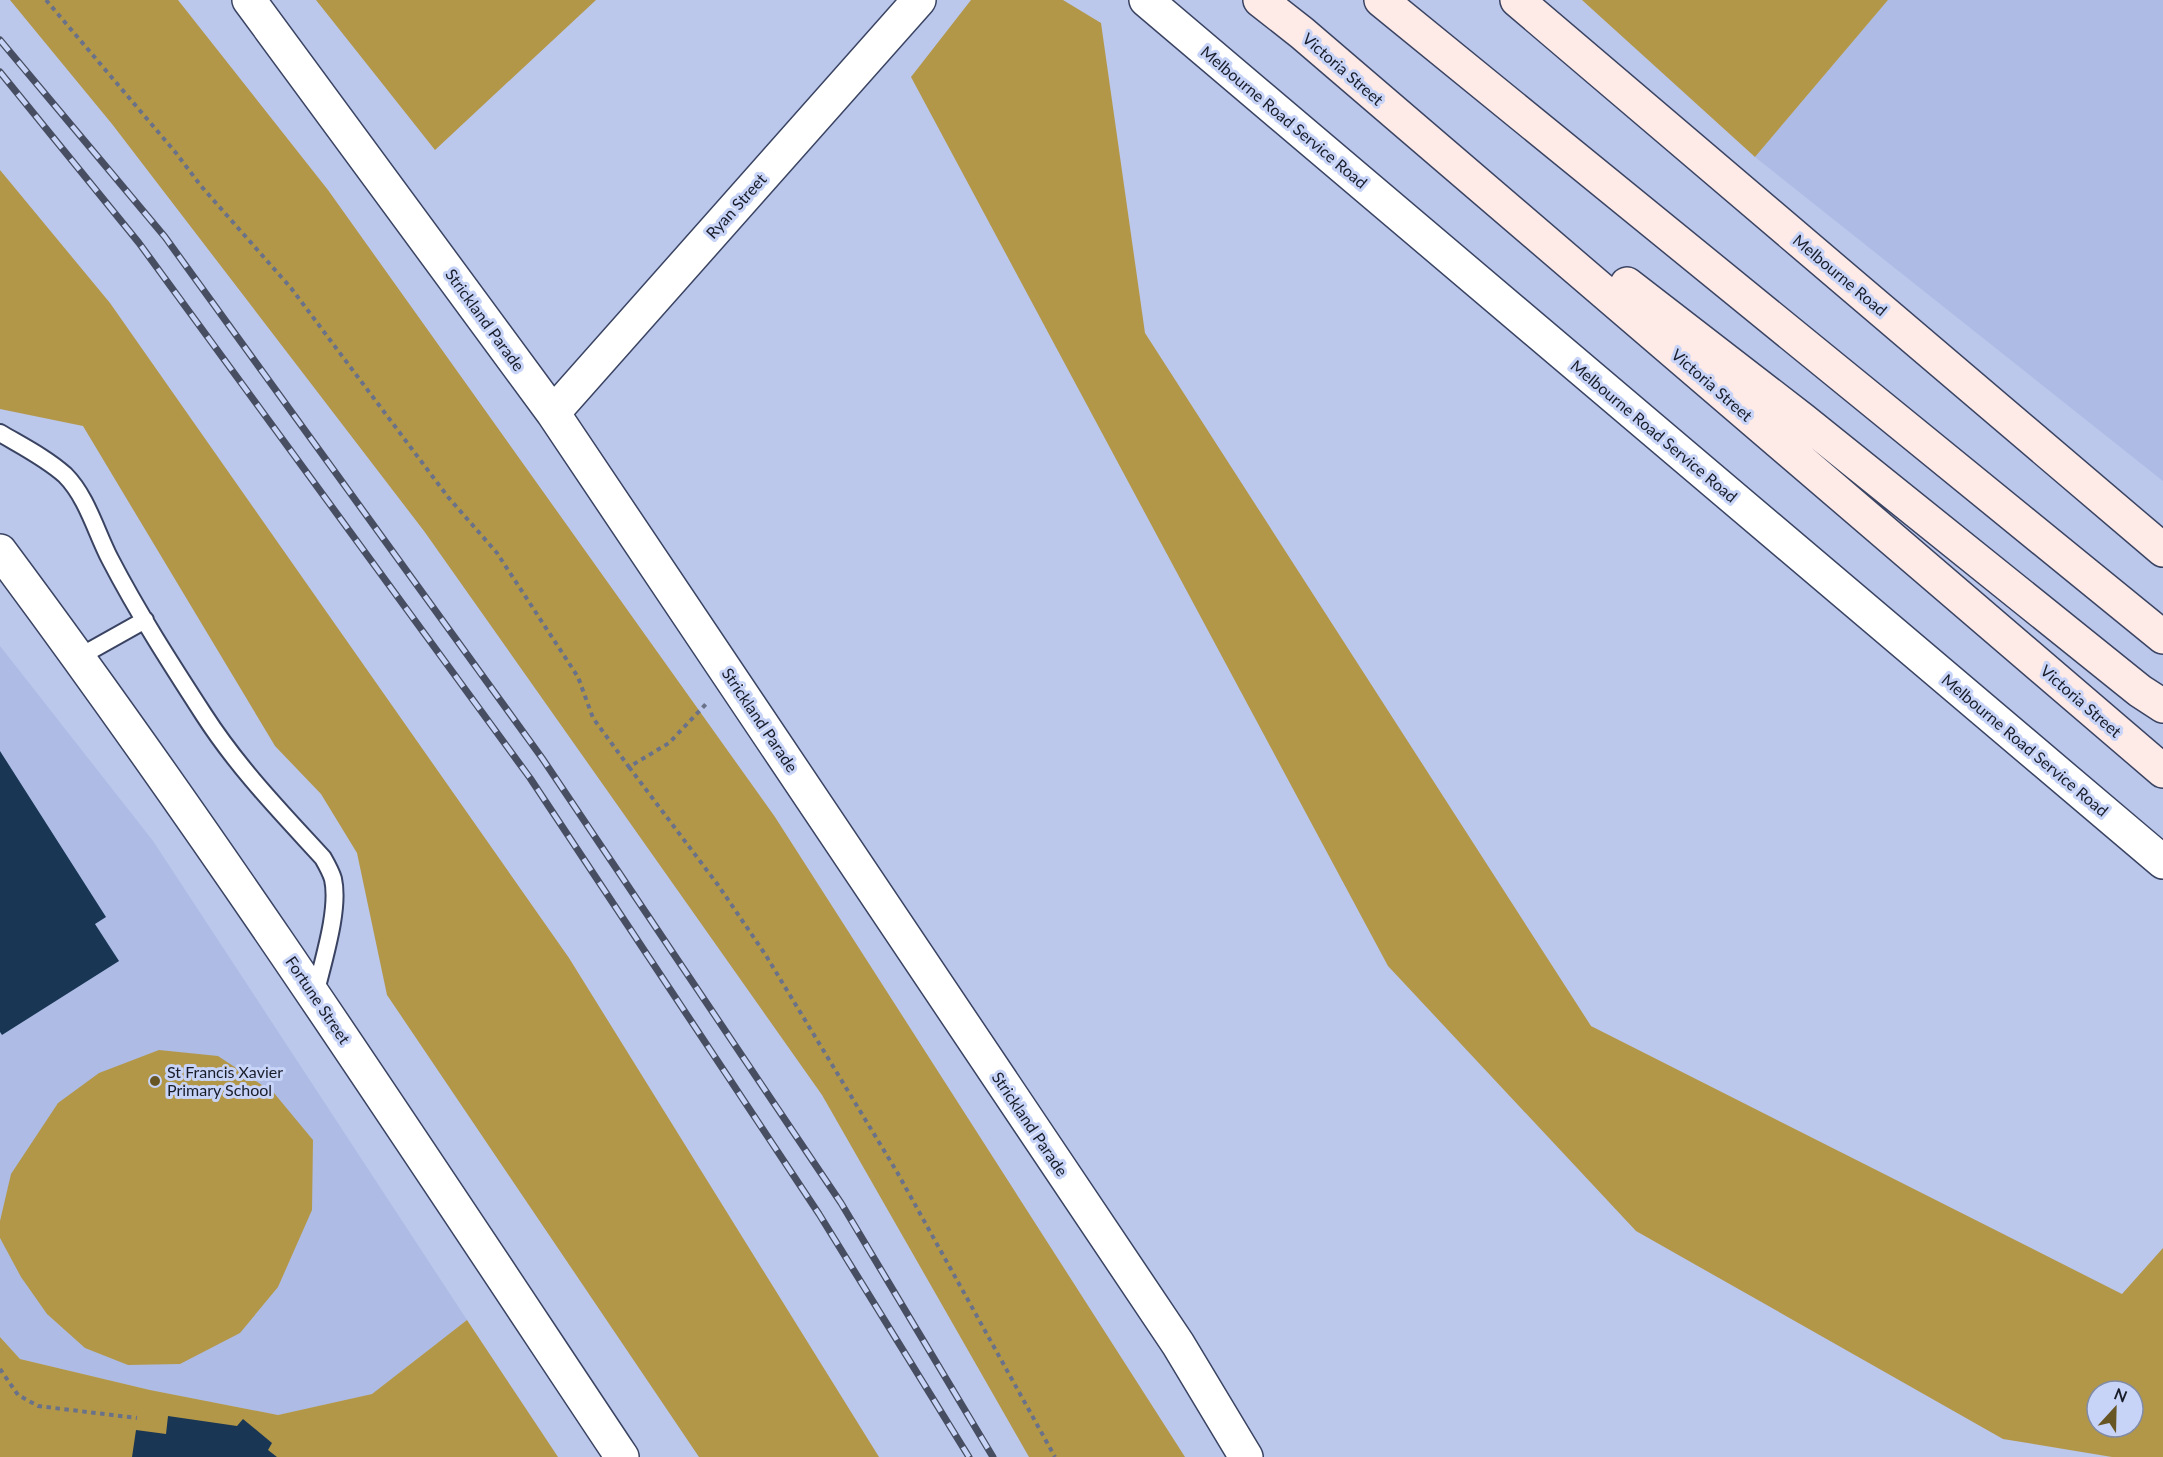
<svg xmlns="http://www.w3.org/2000/svg" width="2163" height="1457" font-family="Lato,sans-serif">
	<style>
		.built { fill: #adbbe5 }
		.green { fill: #b39748; fill-rule: evenodd }
		.building { fill: #193755 }
		.lines { fill: none; stroke-linecap: round; stroke-linejoin: round }
		.lane-casing { stroke: #3a4462; stroke-width: 20 }
		.street-casing { stroke: #3a4462; stroke-width: 36 }
		.secondary-casing { stroke: #3a4462; stroke-width: 36 }
		.path { stroke: #6a728a; stroke-width: 4; stroke-dasharray: 4.5 4.5; stroke-linecap: butt }
		.lane { stroke: #fff; stroke-width: 16 }
		.street { stroke: #fff; stroke-width: 33 }
		.secondary { stroke: #feeae6; stroke-width: 33 }
		.rail-casing { stroke: #474e61; stroke-width: 7 }
		.rail { stroke: #c7d4f8; stroke-width: 4.5; stroke-dasharray: 14; stroke-linecap: butt }
		.poi-dot { fill: #675523; stroke: #c7d4f8; stroke-width: 2 }
		.labels { text-anchor: middle; stroke-width: 6; stroke-linejoin: round; paint-order: stroke }
		.street-label { font-size: 16px; fill: #191d2a; stroke: #c7d4f8 }
		.poi-label { font-size: 16px; fill: #191d2a; stroke: #c7d4f8; text-anchor: start }
	</style>
	<rect width="100%" height="100%" fill="#bbc7eb"/>
	<!-- built -->
	<path class="built" d="M1888,0H2163V481L1755,157Z
		M0,646L153,841L467,1320L372,1394L278,1415L150,1390L20,1359L0,1337Z"/>
	<!-- green -->
	<path class="green" d="M10,0H178L328,190L775,817L1185,1457H1029L822,1095L424,531L112,124Z
		M316,0H596L435,150Z
		M971,0H1063L1101,23L1145,333L1591,1026L2122,1294L2163,1248V1457H2112L2003,1439L1636,1231L1388,966L911,77ZM2097,1391H2133V1427H2097Z
		M1582,0H1888L1755,157Z
		M0,170L110,303L569,958L879,1457H699L387,995L357,853L321,794L275,746L83,426L0,409Z
		M159,1050L218,1056L274,1093L313,1140L312,1210L278,1287L240,1333L180,1364L128,1365L85,1348L47,1314L21,1277L0,1238V1221L11,1174L58,1103L99,1073Z
		M467,1320L558,1457H0V1337L20,1359L150,1390L278,1415L372,1394Z"/>
	<!-- building -->
	<path class="building" d="M0,751L106,917L95,924L119,961L2,1035L0,1032Z
		M168,1416L237,1426L243,1419L272,1443L268,1450L277,1457H132L136,1430L166,1434Z"/>
	<g class="lines">
		<!-- lane casing -->
		<g class="lane-casing">
			<path id="lane" d="M0,433C22,446 46,458 65,475C87,497 96,532 110,559C138,613 171,664 204,715C239,769 280,811 323,858C327,865 331,872 333,879C340,910 322,964 315,995
				M79,657L145,620"/>
		</g>
		<!-- street casing -->
		<g class="street-casing">
			<path id="street" d="M249,0L553,413L1178,1344L1246,1457
				M1146,0L2163,862
				M553,413L919,0
				M0,551C219,845 419,1152 622,1457"/>
		</g>
		<!-- secondary casing -->
		<g class="secondary-casing">
			<path id="secondary" d="M1260,0L1302,33L2163,771
				M1381,0L2163,637
				M1517,0L2163,550
				M1627,284L1803,420L2140,691L2163,706"/>
		</g>
		<!-- path -->
		<path class="path" d="M46,0L176,153L201,186L291,288L448,497L497,553L578,677L593,718L629,767L669,743L706,704
			M629,767L718,885L765,954L897,1172L1055,1457
			M0,1369L18,1395L38,1406L137,1418"/>
		<!-- lane -->
		<use href="#lane" class="lane"/>
		<!-- street -->
		<use href="#street" class="street"/>
		<!-- secondary -->
		<use href="#secondary" class="secondary"/>
		<!-- rail casing -->
		<g class="rail-casing">
			<path id="rail" d="M0,40L165,237L542,758L841,1203L993,1457
				M0,72L139,243L530,778L819,1214L969,1457"/>
		</g>
		<!-- rail -->
		<use href="#rail" class="rail"/>
	</g>
	<!-- markers -->
	<circle class="poi-dot" cx="155" cy="1081" r="6"/>
	<g class="labels">
		<!-- street labels -->
		<g class="street-label">
			<text transform="translate(1343 69) rotate(41)" y="6">Victoria Street</text>
			<text transform="translate(1284 117) rotate(40)" y="6">Melbourne Road Service Road</text>
			<text transform="translate(736 206) rotate(-48)" y="6">Ryan Street</text>
			<text transform="translate(1840 275) rotate(40)" y="6">Melbourne Road</text>
			<text transform="translate(485 320) rotate(54)" y="6">Strickland Parade</text>
			<text transform="translate(1712 385) rotate(41)" y="6">Victoria Street</text>
			<text transform="translate(1654 431) rotate(40)" y="6">Melbourne Road Service Road</text>
			<text transform="translate(2081 701) rotate(41)" y="6">Victoria Street</text>
			<text transform="translate(760 720) rotate(56)" y="6">Strickland Parade</text>
			<text transform="translate(2025 745) rotate(40)" y="6">Melbourne Road Service Road</text>
			<text transform="translate(318 1000) rotate(56)" y="6">Fortune Street</text>
			<text transform="translate(1030 1124) rotate(56)" y="6">Strickland Parade</text>
		</g>
		<!-- poi labels -->
		<g class="poi-label">
			<text x="167" y="1078">St Francis Xavier<tspan x="167" dy="18">Primary School</tspan></text>
		</g>
	</g>
	<!-- north arrow -->
	<g transform="translate(2115 1409) rotate(22)"><circle r="28" fill="#c7d4f8" stroke="#818ba6" stroke-width="1.5"/>
	<path d="M0-4.5L10 22L0 15L-10 22Z" fill="#675523"/>
	<text y="-9" font-size="16" font-weight="bold" text-anchor="middle" fill="#191d2a">N</text>
	</g>
</svg>
